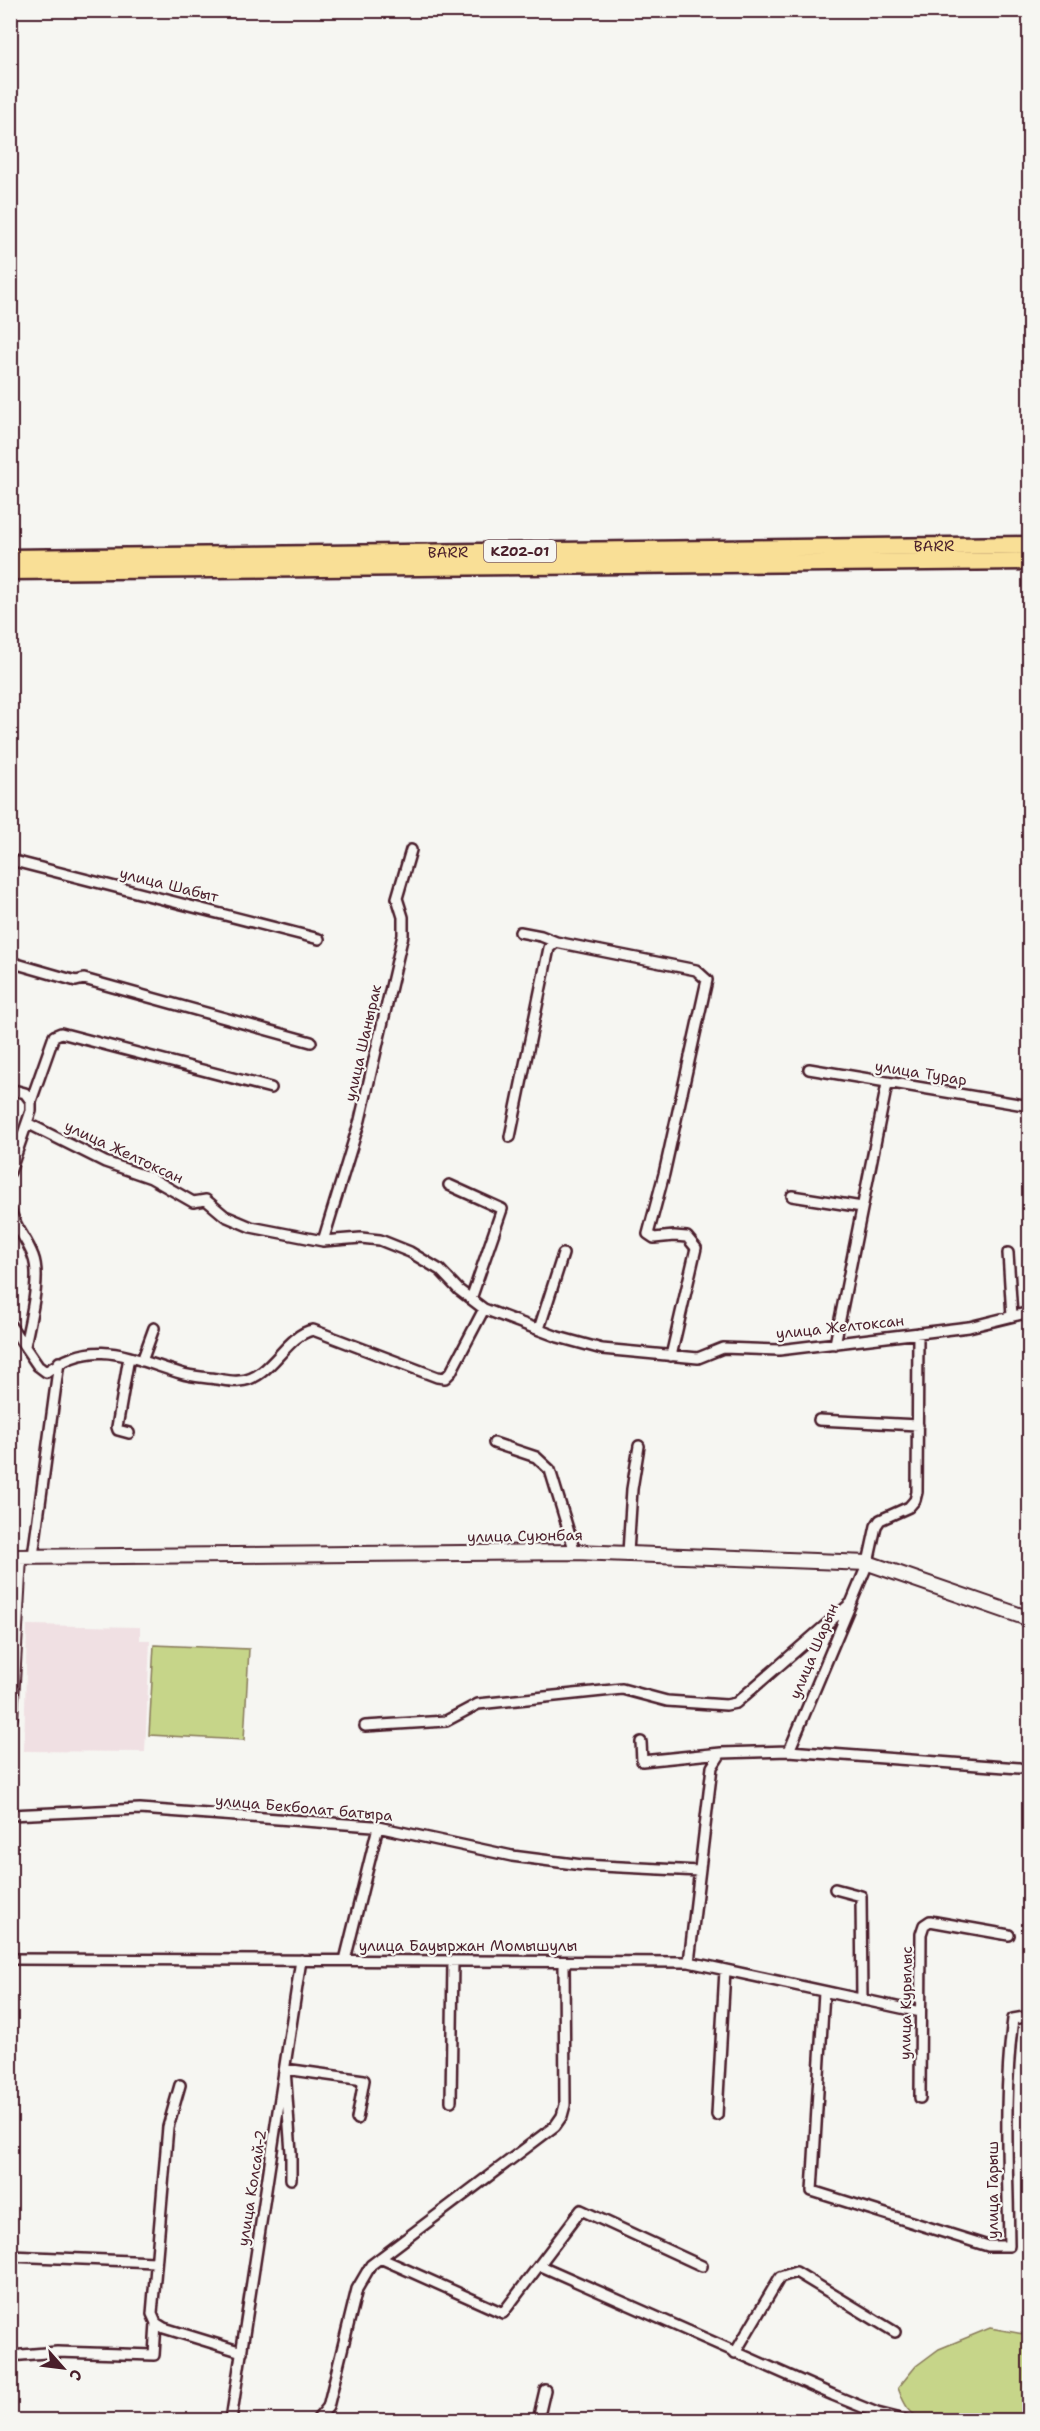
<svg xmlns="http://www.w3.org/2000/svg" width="1040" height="2431" font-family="'Shantell Sans',sans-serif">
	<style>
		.built { fill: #f0e0e3 }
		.green { fill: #c6d589; stroke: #887a5a; stroke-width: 1.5 }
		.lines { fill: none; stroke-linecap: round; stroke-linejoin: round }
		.street-casing { stroke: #4a1f2b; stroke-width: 14 }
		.secondary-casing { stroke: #4a1f2b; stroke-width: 18 }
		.highway-casing { stroke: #4a1f2b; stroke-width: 21 }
		.street { stroke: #f6f6f2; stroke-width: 9 }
		.secondary { stroke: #f6f6f2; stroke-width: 14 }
		.highway { stroke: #f9df96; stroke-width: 16 }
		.labels { text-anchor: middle; stroke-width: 4.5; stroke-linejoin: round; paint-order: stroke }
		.shield { fill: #f6f6f2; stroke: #7e6067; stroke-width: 1.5 }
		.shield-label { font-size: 14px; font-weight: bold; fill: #4a1f2b }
		.street-label { font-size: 15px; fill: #4a1f2b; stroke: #f6f6f2 }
	</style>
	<rect width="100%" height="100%" fill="#f6f6f2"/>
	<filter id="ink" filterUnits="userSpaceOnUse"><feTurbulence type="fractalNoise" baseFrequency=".0167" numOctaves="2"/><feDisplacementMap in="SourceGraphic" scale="12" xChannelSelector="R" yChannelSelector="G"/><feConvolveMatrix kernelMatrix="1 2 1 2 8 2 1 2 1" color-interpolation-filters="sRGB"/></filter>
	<g filter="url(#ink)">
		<!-- built -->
		<path class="built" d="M27,1625L140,1627V1640H150L145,1752L24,1751Z"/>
		<!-- green -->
		<path class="green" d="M154,1645L249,1649L244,1740L149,1735Z
			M990,2328L1029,2335V2420H927C910,2417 904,2404 898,2388L916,2366L939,2349Z"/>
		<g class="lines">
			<!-- street casing -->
			<g class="street-casing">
				<path id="street" d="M10,860L319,939
					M520,932L541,936L556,942
					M10,962L76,981L84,979L311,1042
					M809,1069L1030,1106
					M10,1089L25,1093L31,1101V1111L10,1172
					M31,1101L54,1036L61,1033L271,1088
					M27,1123L105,1162L151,1178L193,1202L206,1200L225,1216L251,1227L323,1241L361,1238L380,1240L410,1252L440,1270L459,1290L484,1309L558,1337L602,1349L698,1358L723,1348L779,1350L969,1327L1030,1312
					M510,1137L549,948L556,942L696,970L707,980L664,1174L648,1234L654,1238L674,1236L687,1237L696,1248L671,1356
					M449,1185L502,1209L471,1299
					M792,1196L862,1207
					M10,1209C15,1228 27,1239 33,1256C42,1278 29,1323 25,1346
					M323,1241L360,1120L403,935V917L397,898L411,850
					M1008,1253L1012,1316
					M10,1325L38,1366L46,1372C95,1336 130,1358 180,1373C192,1377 205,1377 217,1379C224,1380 232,1382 239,1381C271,1380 285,1335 313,1330L437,1377L445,1378L451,1372L484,1309
					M539,1329L563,1254
					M835,1344L887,1084
					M142,1361L154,1328
					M819,1420L918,1425
					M129,1433L118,1430L117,1427L129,1357
					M494,1443L536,1457L550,1470L575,1552
					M628,1553L632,1489L639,1446
					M33,1556L59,1362
					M365,1726L446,1721L478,1704L622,1689L667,1701L726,1705L736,1703L850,1604
					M641,1742L642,1761L721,1753
					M789,1751L868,1563L876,1526L880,1520L909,1507L915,1500L917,1492L918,1333
					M10,1815L140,1809L373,1826L512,1856L582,1865L699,1871
					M835,1889L861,1896L862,2000
					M10,1959L689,1962L920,2012
					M345,1960L378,1827
					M689,1962L712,1767L721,1753L789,1751L1019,1768
					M824,1992L812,2191L988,2246H1009C1008,2171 1003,2094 1013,2019L1030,2016
					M920,2098L921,1934L924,1925L930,1921L1009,1935
					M451,2101L453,1961
					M717,2115L725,1970
					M291,2179V2153L285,2069L364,2080L357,2119
					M10,2256L155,2262
					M380,2258L503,2313L581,2210L702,2266
					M539,2265L833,2395L877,2413L905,2420
					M156,2323L164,2328L242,2352
					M735,2353L780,2277L796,2272L895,2332
					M10,2356L57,2352L154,2355L156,2323L152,2314L168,2127L180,2085
					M231,2420L301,1960
					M317,2420L328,2407L357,2289L371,2265L555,2126L562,2116L565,2105L564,1962
					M538,2420L545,2390"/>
			</g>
			<!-- secondary casing -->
			<g class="secondary-casing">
				<path id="secondary" d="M10,1557L575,1552L868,1563L1030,1619
					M10,1718L19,1557"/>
			</g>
			<!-- highway casing -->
			<g class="highway-casing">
				<g id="highway">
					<path id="s1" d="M10,558L1030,545"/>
					<path d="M10,571L1030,561"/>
				</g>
			</g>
			<!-- street -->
			<use href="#street" class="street"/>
			<!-- secondary -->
			<use href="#secondary" class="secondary"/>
			<!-- highway -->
			<use href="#highway" class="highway"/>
		</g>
	</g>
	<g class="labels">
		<!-- shield labels -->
		<rect class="shield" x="484" y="540" width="72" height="22" rx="4.5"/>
		<g class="shield-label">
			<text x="520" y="556">KZ02-01</text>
		</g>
		<!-- street labels -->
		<g class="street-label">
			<text dy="5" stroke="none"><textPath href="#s1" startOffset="924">BARR</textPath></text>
			<text dy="5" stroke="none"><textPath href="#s1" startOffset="438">BARR</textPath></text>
			<text transform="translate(169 885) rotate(14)" y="5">улица Шабыт</text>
			<text transform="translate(363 1043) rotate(-77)" y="5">улица Шанырак</text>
			<text transform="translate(921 1073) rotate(9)" y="5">улица Турар</text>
			<text transform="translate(124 1152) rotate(25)" y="5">улица Желтоксан</text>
			<text transform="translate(840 1327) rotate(-6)" y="5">улица Желтоксан</text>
			<text transform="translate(525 1536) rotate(-1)" y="5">улица Суюнбая</text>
			<text transform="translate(814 1651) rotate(-67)" y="5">улица Шарын</text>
			<text transform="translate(304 1808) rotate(5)" y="5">улица Бекболат батыра</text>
			<text x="468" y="1951">улица Бауыржан Момышулы</text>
			<text transform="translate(906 2003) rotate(-89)" y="5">улица Курылыс</text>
			<text transform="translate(252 2188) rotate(-81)" y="5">улица Колсай-2</text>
			<text transform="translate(993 2190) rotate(-90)" y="5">улица Гарыш</text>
		</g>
	</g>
	<!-- margin -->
	<rect width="1040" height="2431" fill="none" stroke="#f6f6f2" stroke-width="36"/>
	<rect x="18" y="18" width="1004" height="2395" fill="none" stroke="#4a1f2b" stroke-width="2" filter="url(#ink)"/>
	<!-- north arrow -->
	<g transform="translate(63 2368) rotate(118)" stroke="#f6f6f2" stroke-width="4.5" paint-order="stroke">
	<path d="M0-4.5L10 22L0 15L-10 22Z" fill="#4a1f2b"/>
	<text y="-9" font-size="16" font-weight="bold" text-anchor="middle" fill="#4a1f2b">С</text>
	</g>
</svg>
